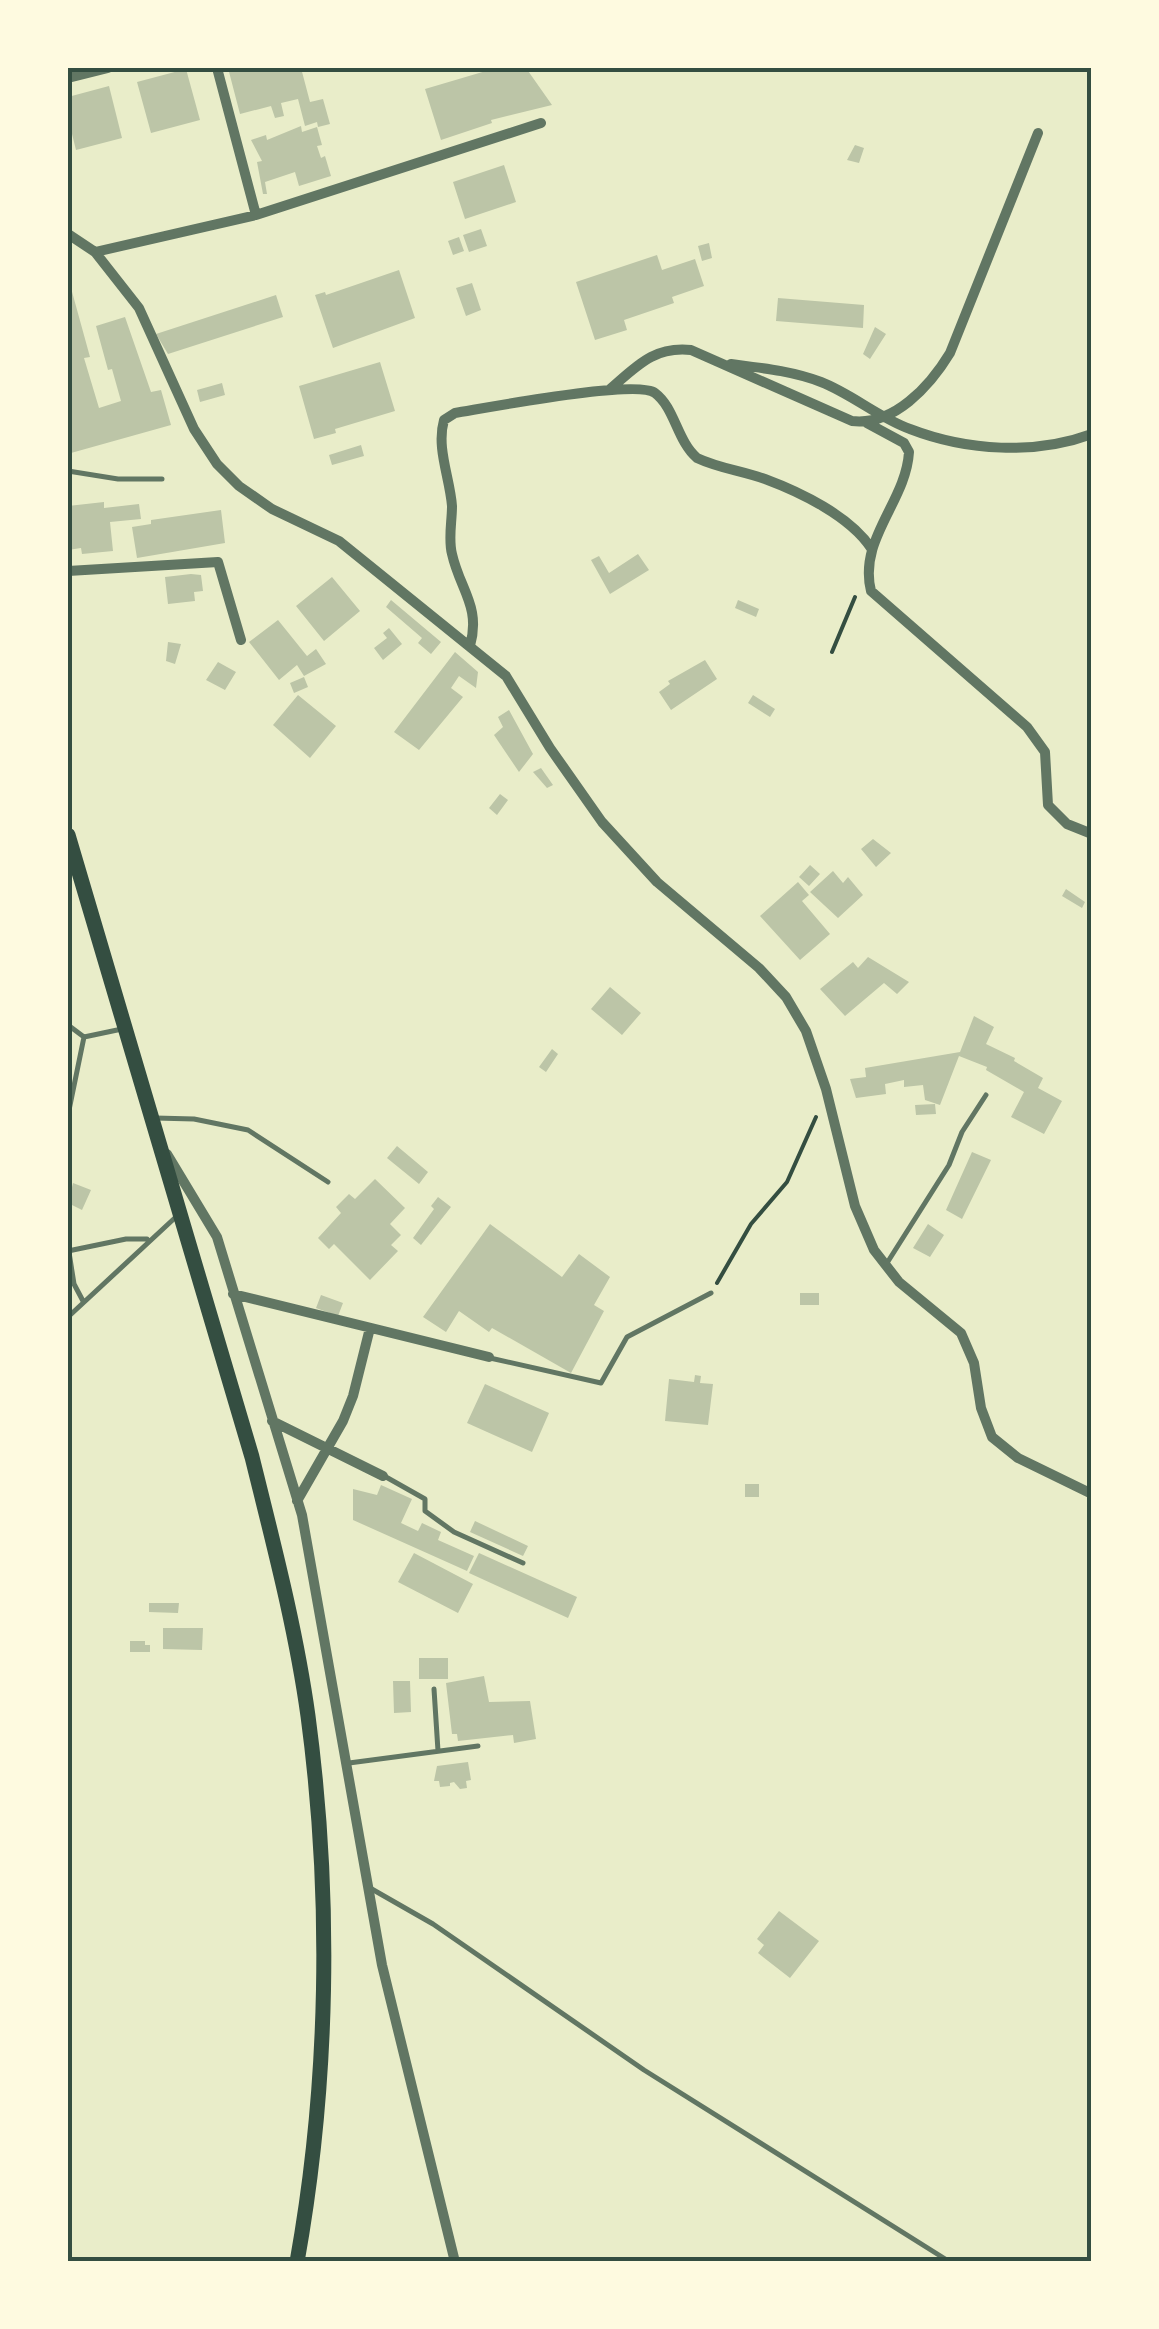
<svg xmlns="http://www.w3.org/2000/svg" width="1159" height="2329" font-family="Mulish,sans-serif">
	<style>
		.building { fill: #bcc5a7 }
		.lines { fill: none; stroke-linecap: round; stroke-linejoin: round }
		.path { stroke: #344e41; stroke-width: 4 }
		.service { stroke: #617663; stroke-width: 5 }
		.minor { stroke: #617663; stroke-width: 10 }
		.secondary { stroke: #344e41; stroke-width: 15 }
		.neatline { fill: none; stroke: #344e41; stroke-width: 4 }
	</style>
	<rect width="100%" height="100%" fill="#e9edc9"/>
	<!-- building -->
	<path class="building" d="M228,68H301L310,102L323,99L330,124L318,127L317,122L305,126L298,99L281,103L284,116L275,118L271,106L240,114Z
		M496,68H526L552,105L491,120L492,123L441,140L425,89Z
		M186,69L200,120L151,133L137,82Z
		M109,86L122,138L76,150L68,118V97Z
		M301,126L302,132L317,127L322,145L317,146L321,158L325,156L331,176L299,186L295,172L265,182L267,194H263L257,162L262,161L251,140L266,135L267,140Z
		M855,145L864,148L859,163L847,160Z
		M504,165L516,202L465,219L453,182Z
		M481,229L487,246L469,252L463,235Z
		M459,237L464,251L453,255L448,241Z
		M709,243L712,258L702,261L698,246Z
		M657,255L662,270L695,259L704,286L672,297L674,303L624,320L627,330L595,340L576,282Z
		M399,270L415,318L333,348L315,295L325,292L326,295Z
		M472,283L481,310L466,316L456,288Z
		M71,288L90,357L84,358L99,408L121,401L112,369L108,370L96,326L125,317L151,392L161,390L171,425L71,453L68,442V289Z
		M276,295L283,317L168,354L156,334Z
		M778,298L864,305L863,328L776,321Z
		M875,327L886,334L870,359L863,354Z
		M380,362L395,411L335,429L336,433L314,439L299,386Z
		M222,383L225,395L200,402L197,390Z
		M361,445L364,456L332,465L329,455Z
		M104,502V508L139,504L141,519L110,522L113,551L82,554L81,548L68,550V506Z
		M221,510L225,543L137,558L132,527L151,524V520Z
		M638,554L649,570L610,594L591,560L599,556L609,573Z
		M191,574L201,575L203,591L194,592L195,601L168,604L165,577Z
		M332,577L360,611L324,641L296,606Z
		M391,600L441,642L431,654L418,643L422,638L386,607Z
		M738,600L759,609L756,617L735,608Z
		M278,620L307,656L316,649L326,664L304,676L297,665L279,680L249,642Z
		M389,628L402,644L383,660L374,648L387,638L383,633Z
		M168,642L181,644L175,664L166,661Z
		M455,652L478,672L476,688L459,676L451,688L463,697L419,750L394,732Z
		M705,660L717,679L671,710L659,692L670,684L668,681Z
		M218,662L236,672L225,690L206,680Z
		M304,677L308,687L294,693L290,683Z
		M298,695L336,726L310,758L273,725Z
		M753,695L775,709L770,717L748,703Z
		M509,710L533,754L519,772L494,735L503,727L498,717Z
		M541,768L553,785L547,788L533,772Z
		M500,794L508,800L497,815L489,808Z
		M873,839L891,853L876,867L861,849Z
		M810,865L820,874L809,886L799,877Z
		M833,871L843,883L848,877L863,895L838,918L810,892Z
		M798,882L809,895L802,901L830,934L800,960L760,916Z
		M1066,889L1085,902L1082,908L1062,896Z
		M868,957L909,982L897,994L884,983L845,1016L820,989L853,962L858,968Z
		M610,987L641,1013L622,1035L591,1009Z
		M974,1016L994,1027L986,1044L1015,1058L1014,1061L1043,1078L1038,1088L1062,1101L1044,1134L1011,1117L1024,1092L986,1070L987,1067L959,1056L940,1105L925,1100L923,1085L904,1087V1080L885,1084L886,1094L856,1098L850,1079L866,1077L865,1068L960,1052Z
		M552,1049L558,1054L546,1072L539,1067Z
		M935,1104L936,1114L916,1115L915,1105Z
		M397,1146L428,1172L419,1184L387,1158Z
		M972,1152L991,1160L962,1219L946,1210Z
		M375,1179L405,1208L390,1224L401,1235L391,1245L398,1251L370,1280L334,1244L329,1249L318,1238L341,1213L336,1207L349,1194L355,1199Z
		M73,1183L91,1190L82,1210L68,1203Z
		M438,1197L451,1207L421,1245L413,1238L434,1209L431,1206Z
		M490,1224L562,1277L579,1254L610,1277L594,1305L604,1311L571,1373L492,1328L489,1332L459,1311L446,1332L423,1317Z
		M928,1224L944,1235L930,1257L913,1248Z
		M800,1293H819V1305H800Z
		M321,1295L343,1303L338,1316L316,1308Z
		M695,1375L701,1376L700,1383L713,1384L708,1425L665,1421L669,1379L694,1382Z
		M485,1384L549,1413L532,1452L467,1423Z
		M745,1484H759V1497H745Z
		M381,1485L412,1499L401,1523L418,1531L422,1523L441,1532L438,1540L474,1556L467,1571L353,1520V1489L377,1495Z
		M475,1521L528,1546L523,1556L470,1532Z
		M414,1553L473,1584L458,1613L398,1582Z
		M479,1553L577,1597L568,1618L469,1573Z
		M149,1603H179L178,1613L149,1612Z
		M163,1628H203L202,1650L163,1649Z
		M130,1641H145V1645H150V1652H130Z
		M419,1658H448V1679H419Z
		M484,1676L489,1702L530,1701L536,1739L514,1743L513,1735L458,1741L457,1734H452L446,1683Z
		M393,1681H410L411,1712L394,1713Z
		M468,1762L471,1780L466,1781L467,1788L460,1789L454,1782L450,1783V1786L440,1787L439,1781H434L437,1766Z
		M779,1911L819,1941L790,1978L758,1953L764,1945L757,1939Z"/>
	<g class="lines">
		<!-- path -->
		<path class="path" d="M832,652L855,597
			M717,1283L751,1224L787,1182L816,1117"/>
		<!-- service -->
		<path class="service" d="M68,471L118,479H162
			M68,1025L84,1037
			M68,1115L84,1037L122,1029
			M155,1118L194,1119L248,1130L328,1182
			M68,1151V1163
			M68,1246L74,1284L83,1301
			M68,1251L126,1239H147
			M887,1263L949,1165L962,1132L986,1095
			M68,1317L178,1215
			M490,1358L601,1383L627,1337L711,1293
			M386,1477L425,1499V1511L454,1532L523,1563
			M434,1689L438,1751
			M349,1763L478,1746
			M370,1888L433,1924L644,2070L950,2262"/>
		<!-- minor -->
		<path class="minor" d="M217,68L256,215
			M68,78L108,68
			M68,234L95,252L139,308L194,429L217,464L239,486L272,509L339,541L506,676L550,748L602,822L657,882L759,968L786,997L806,1031L826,1089L855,1206L874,1250L899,1282L961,1333L974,1363L981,1408L992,1437L1018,1458L1092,1494
			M95,252L256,215L541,123
			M731,364C762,368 792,371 821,382C852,394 879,418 910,429C967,451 1035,455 1092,434
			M609,390C636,367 653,346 691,350L852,421C894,426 930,386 950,353L1038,133
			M867,423L904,443L909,452C906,502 858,539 871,591L1027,727L1045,752L1048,805L1067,824L1092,834
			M68,571L218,562L241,640
			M470,646C481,606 460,590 452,554C448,539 452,522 452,506C450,478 436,448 444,420L455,413C486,408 636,379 655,393C675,408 677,441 697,458C718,468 742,471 765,479C800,492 850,516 871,548
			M167,1154L217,1237L302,1515L382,1965L455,2262
			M233,1294L489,1357
			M272,1421L383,1476
			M297,1501L343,1421L353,1396L370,1328"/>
		<!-- secondary -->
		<path class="secondary" d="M68,835L252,1457C273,1542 296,1629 308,1716C332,1896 329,2083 297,2262"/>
	</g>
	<!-- border -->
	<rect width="1159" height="2329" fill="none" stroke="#fefae0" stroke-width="140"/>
	<rect x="70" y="70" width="1019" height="2189" class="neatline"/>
</svg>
